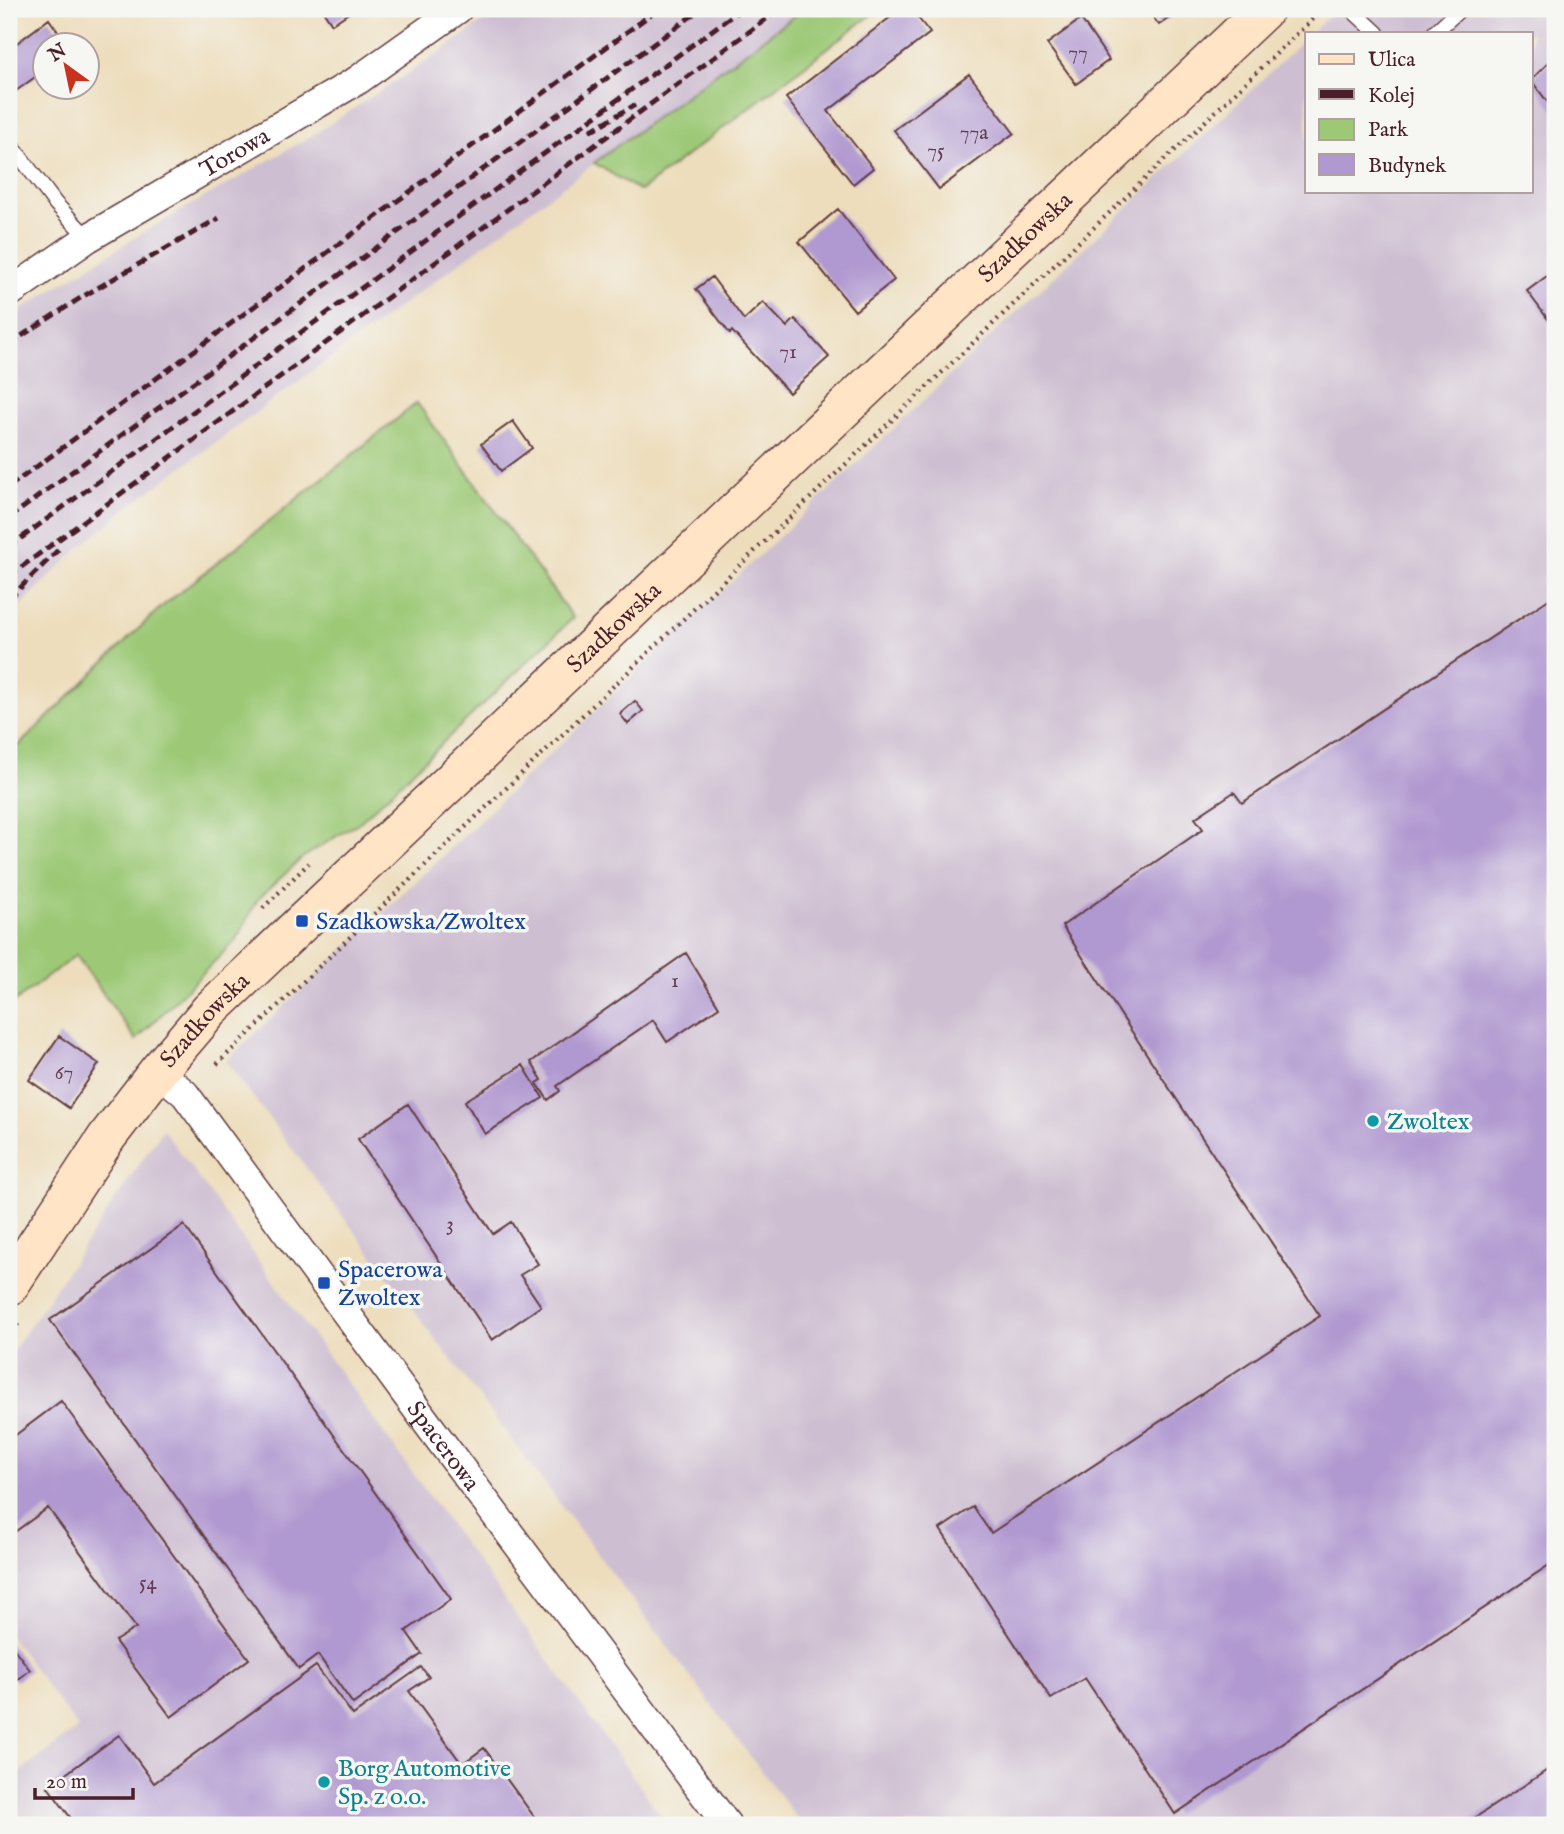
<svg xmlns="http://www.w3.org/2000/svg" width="1564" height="1834" font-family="'IM FELL English',serif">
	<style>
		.industrial { fill: #cebed1 }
		.green { fill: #9dc977; stroke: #747451; stroke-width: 2 }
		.building { fill: #b098d0 }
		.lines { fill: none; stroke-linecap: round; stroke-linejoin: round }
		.lane-casing { stroke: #623c41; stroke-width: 17 }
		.street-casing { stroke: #623c41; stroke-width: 31 }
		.secondary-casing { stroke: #623c41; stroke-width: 41 }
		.path { stroke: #623c41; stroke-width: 4.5; stroke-dasharray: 2 5; stroke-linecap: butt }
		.lane { stroke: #fff; stroke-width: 14 }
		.street { stroke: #fff; stroke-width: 28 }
		.secondary { stroke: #ffe4c6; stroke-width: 38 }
		.rail { stroke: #4a1f2b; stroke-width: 5; stroke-dasharray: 10 5; stroke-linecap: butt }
		.transit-dot { fill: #1a4fb4; stroke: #f6f6f2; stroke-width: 2.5 }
		.culture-dot { fill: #0f9aa8; stroke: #f6f6f2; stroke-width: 2.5 }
		.labels { text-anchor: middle; stroke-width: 7; stroke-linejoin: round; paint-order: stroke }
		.number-label { font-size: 21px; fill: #643d54 }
		.street-label { font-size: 24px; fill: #4a1f2b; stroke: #f6f6f2 }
		.transit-label { font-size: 24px; fill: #164399; stroke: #f6f6f2; text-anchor: start }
		.culture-label { font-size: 24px; fill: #0d838f; stroke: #f6f6f2; text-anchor: start }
	</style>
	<rect width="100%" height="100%" fill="#f6f6f2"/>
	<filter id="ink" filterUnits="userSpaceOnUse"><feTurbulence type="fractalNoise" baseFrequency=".0143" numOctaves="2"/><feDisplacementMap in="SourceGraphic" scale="14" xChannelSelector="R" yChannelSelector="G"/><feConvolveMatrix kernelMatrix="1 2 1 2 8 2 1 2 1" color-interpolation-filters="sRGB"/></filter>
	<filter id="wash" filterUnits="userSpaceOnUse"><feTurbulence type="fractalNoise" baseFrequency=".00686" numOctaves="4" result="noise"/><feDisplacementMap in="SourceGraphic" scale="28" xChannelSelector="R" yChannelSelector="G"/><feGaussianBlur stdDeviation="1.57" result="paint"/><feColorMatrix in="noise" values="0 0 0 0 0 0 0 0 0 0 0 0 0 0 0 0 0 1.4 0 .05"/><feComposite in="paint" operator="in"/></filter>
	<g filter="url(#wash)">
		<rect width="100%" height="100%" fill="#edddbc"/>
		<!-- industrial -->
		<path class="industrial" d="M500,9H804L129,506L78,549L9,617V317L144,232L313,135L440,52Z
			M1336,9H1555V1825H802L226,1061L1307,37V191H1531V33H1311Z
			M163,1129L668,1825H9V1780L78,1728L9,1635V1357Z"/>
		<!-- green -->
		<path class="green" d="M804,9H879L640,191L594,163Z
			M417,403L573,618L361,821L302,858L257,900L237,939L136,1040L76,955L9,1006V755L159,609Z"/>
		<g id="blocks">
			<!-- building -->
			<path class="building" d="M322,9H348L350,12L332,24Z
				M901,9H911L930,33L828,111L873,168L853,184L786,98Z
				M1147,9H1182L1159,25Z
				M49,19L68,46H46V69L9,96V49Z
				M1081,19L1109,60L1076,84L1047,44Z
				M1555,56V112L1531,80Z
				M969,74L1014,133L939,189L894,130Z
				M838,209L894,280L855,311L799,242Z
				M1555,270V324L1553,326L1527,291Z
				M712,277L744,320L763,302L787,327L795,319L829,357L789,393L732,331L730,334L696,289Z
				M513,421L532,448L501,471L481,444Z
				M1555,595V1561L1175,1814L1085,1678L1051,1699L940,1529L973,1507L991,1533L1320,1316L1062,926L1203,829L1195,818L1234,792L1242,803Z
				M635,701L643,711L628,724L620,714Z
				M686,953L719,1007L667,1042L653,1020L557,1086L560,1091L548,1100L537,1083L542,1080L531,1062Z
				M59,1036L99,1064L69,1108L29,1080Z
				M523,1065L543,1098L485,1134L465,1101Z
				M408,1104L493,1234L511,1222L538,1264L520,1275L541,1306L492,1340L358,1139Z
				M184,1225L451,1599L406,1631L422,1654L353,1704L318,1655L299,1669L50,1320Z
				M61,1401L249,1659L171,1717L115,1641L136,1628L48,1508L9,1536V1440Z
				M9,1642L30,1670L16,1681L9,1672Z
				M316,1666L353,1715L421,1667L429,1677L409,1691L462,1764L484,1748L535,1818L525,1825H76L48,1787L119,1735L154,1783Z
				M1555,1765V1825H1464Z"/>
		</g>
	</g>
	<g filter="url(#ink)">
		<use href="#blocks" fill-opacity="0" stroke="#623c41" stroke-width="2"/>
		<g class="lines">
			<!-- lane casing -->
			<g class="lane-casing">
				<path id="lane" d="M1351,9L1377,33
					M1434,33L1460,9
					M9,142L55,203L88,238"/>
			</g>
			<!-- street casing -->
			<g class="street-casing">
				<g id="street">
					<path id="s1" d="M9,293L88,238L358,80L458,9"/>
					<path id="s2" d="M158,1071L185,1094L427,1423L727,1825"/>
				</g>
			</g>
			<!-- secondary casing -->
			<g class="secondary-casing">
				<g id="secondary">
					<path id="s3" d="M9,1286L107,1137L158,1071L210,1010L1265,9"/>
				</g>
			</g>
			<!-- path -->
			<path class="path" d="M263,908L309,863
				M217,1064L1323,9
				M9,1337L20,1321"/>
			<!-- lane -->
			<use href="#lane" class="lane"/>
			<!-- street -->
			<use href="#street" class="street"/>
			<!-- secondary -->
			<use href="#secondary" class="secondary"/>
			<!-- rail -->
			<path class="rail" d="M590,131L635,105
				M9,344L82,297L219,218
				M9,487L658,9
				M9,518L701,9
				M9,547L741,9
				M9,576L780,9
				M9,599L61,547"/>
		</g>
	</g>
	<!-- markers -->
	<g class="transit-dot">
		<rect x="295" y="914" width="14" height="14" rx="3.5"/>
		<rect x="317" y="1276" width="14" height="14" rx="3.5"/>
	</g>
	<g class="culture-dot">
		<circle cx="1373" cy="1121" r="7"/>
		<circle cx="324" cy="1782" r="7"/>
	</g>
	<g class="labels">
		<!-- number labels -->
		<g class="number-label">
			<text x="1078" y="59">77</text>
			<text x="974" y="139">77a</text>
			<text x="936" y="157">75</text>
			<text x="788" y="358">71</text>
			<text x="675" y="987">1</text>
			<text x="64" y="1079">67</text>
			<text x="450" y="1230">3</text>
			<text x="148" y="1589">54</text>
		</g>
		<!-- street labels -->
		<g class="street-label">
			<text dy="8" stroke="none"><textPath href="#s1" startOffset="266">Torowa</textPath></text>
			<text dy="8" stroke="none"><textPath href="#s3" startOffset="1465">Szadkowska</textPath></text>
			<text dy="8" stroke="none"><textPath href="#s3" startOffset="898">Szadkowska</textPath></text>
			<text dy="8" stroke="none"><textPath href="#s3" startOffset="331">Szadkowska</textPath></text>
			<text dy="8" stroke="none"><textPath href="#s2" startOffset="472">Spacerowa</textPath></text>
		</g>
		<!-- transit labels -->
		<g class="transit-label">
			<text x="316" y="929">Szadkowska/Zwoltex</text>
			<text x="338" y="1277">Spacerowa<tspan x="338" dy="28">Zwoltex</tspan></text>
		</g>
		<!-- culture labels -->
		<g class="culture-label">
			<text x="1387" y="1129">Zwoltex</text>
			<text x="338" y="1776">Borg Automotive<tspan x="338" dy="28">Sp. z o.o.</tspan></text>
		</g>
	</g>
	<!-- margin -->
	<rect width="1564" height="1834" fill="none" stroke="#f6f6f2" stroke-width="35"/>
	<!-- legend -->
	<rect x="1305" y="32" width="228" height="161" fill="#f6f6f2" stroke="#b1a0a2" stroke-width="2"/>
	<rect x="1319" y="54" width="35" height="10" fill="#ffe4c6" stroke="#b1a0a2" stroke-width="2"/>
	<text x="1368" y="66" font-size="21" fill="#4a1f2b">Ulica</text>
	<rect x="1319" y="89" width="35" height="10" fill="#4a1f2b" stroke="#b1a0a2" stroke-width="2"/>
	<text x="1368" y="102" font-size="21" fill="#4a1f2b">Kolej</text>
	<rect x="1319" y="119" width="35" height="21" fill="#9dc977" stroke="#b1a0a2" stroke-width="2"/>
	<text x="1368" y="136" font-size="21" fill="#4a1f2b">Park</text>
	<rect x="1319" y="154" width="35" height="21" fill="#b098d0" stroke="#b1a0a2" stroke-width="2"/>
	<text x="1368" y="172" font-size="21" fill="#4a1f2b">Budynek</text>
	<!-- north arrow -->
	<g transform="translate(66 66) rotate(327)"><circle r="33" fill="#f6f6f2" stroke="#b1a0a2" stroke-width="2"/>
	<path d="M0-5L12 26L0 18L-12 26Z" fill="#c8321e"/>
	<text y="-10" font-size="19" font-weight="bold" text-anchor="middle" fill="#4a1f2b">N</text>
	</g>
	<!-- scale -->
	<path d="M35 1788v10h98v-10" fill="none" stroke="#4a1f2b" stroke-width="3.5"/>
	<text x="46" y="1788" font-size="21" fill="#4a1f2b" stroke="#f6f6f2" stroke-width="5" paint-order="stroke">20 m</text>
</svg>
